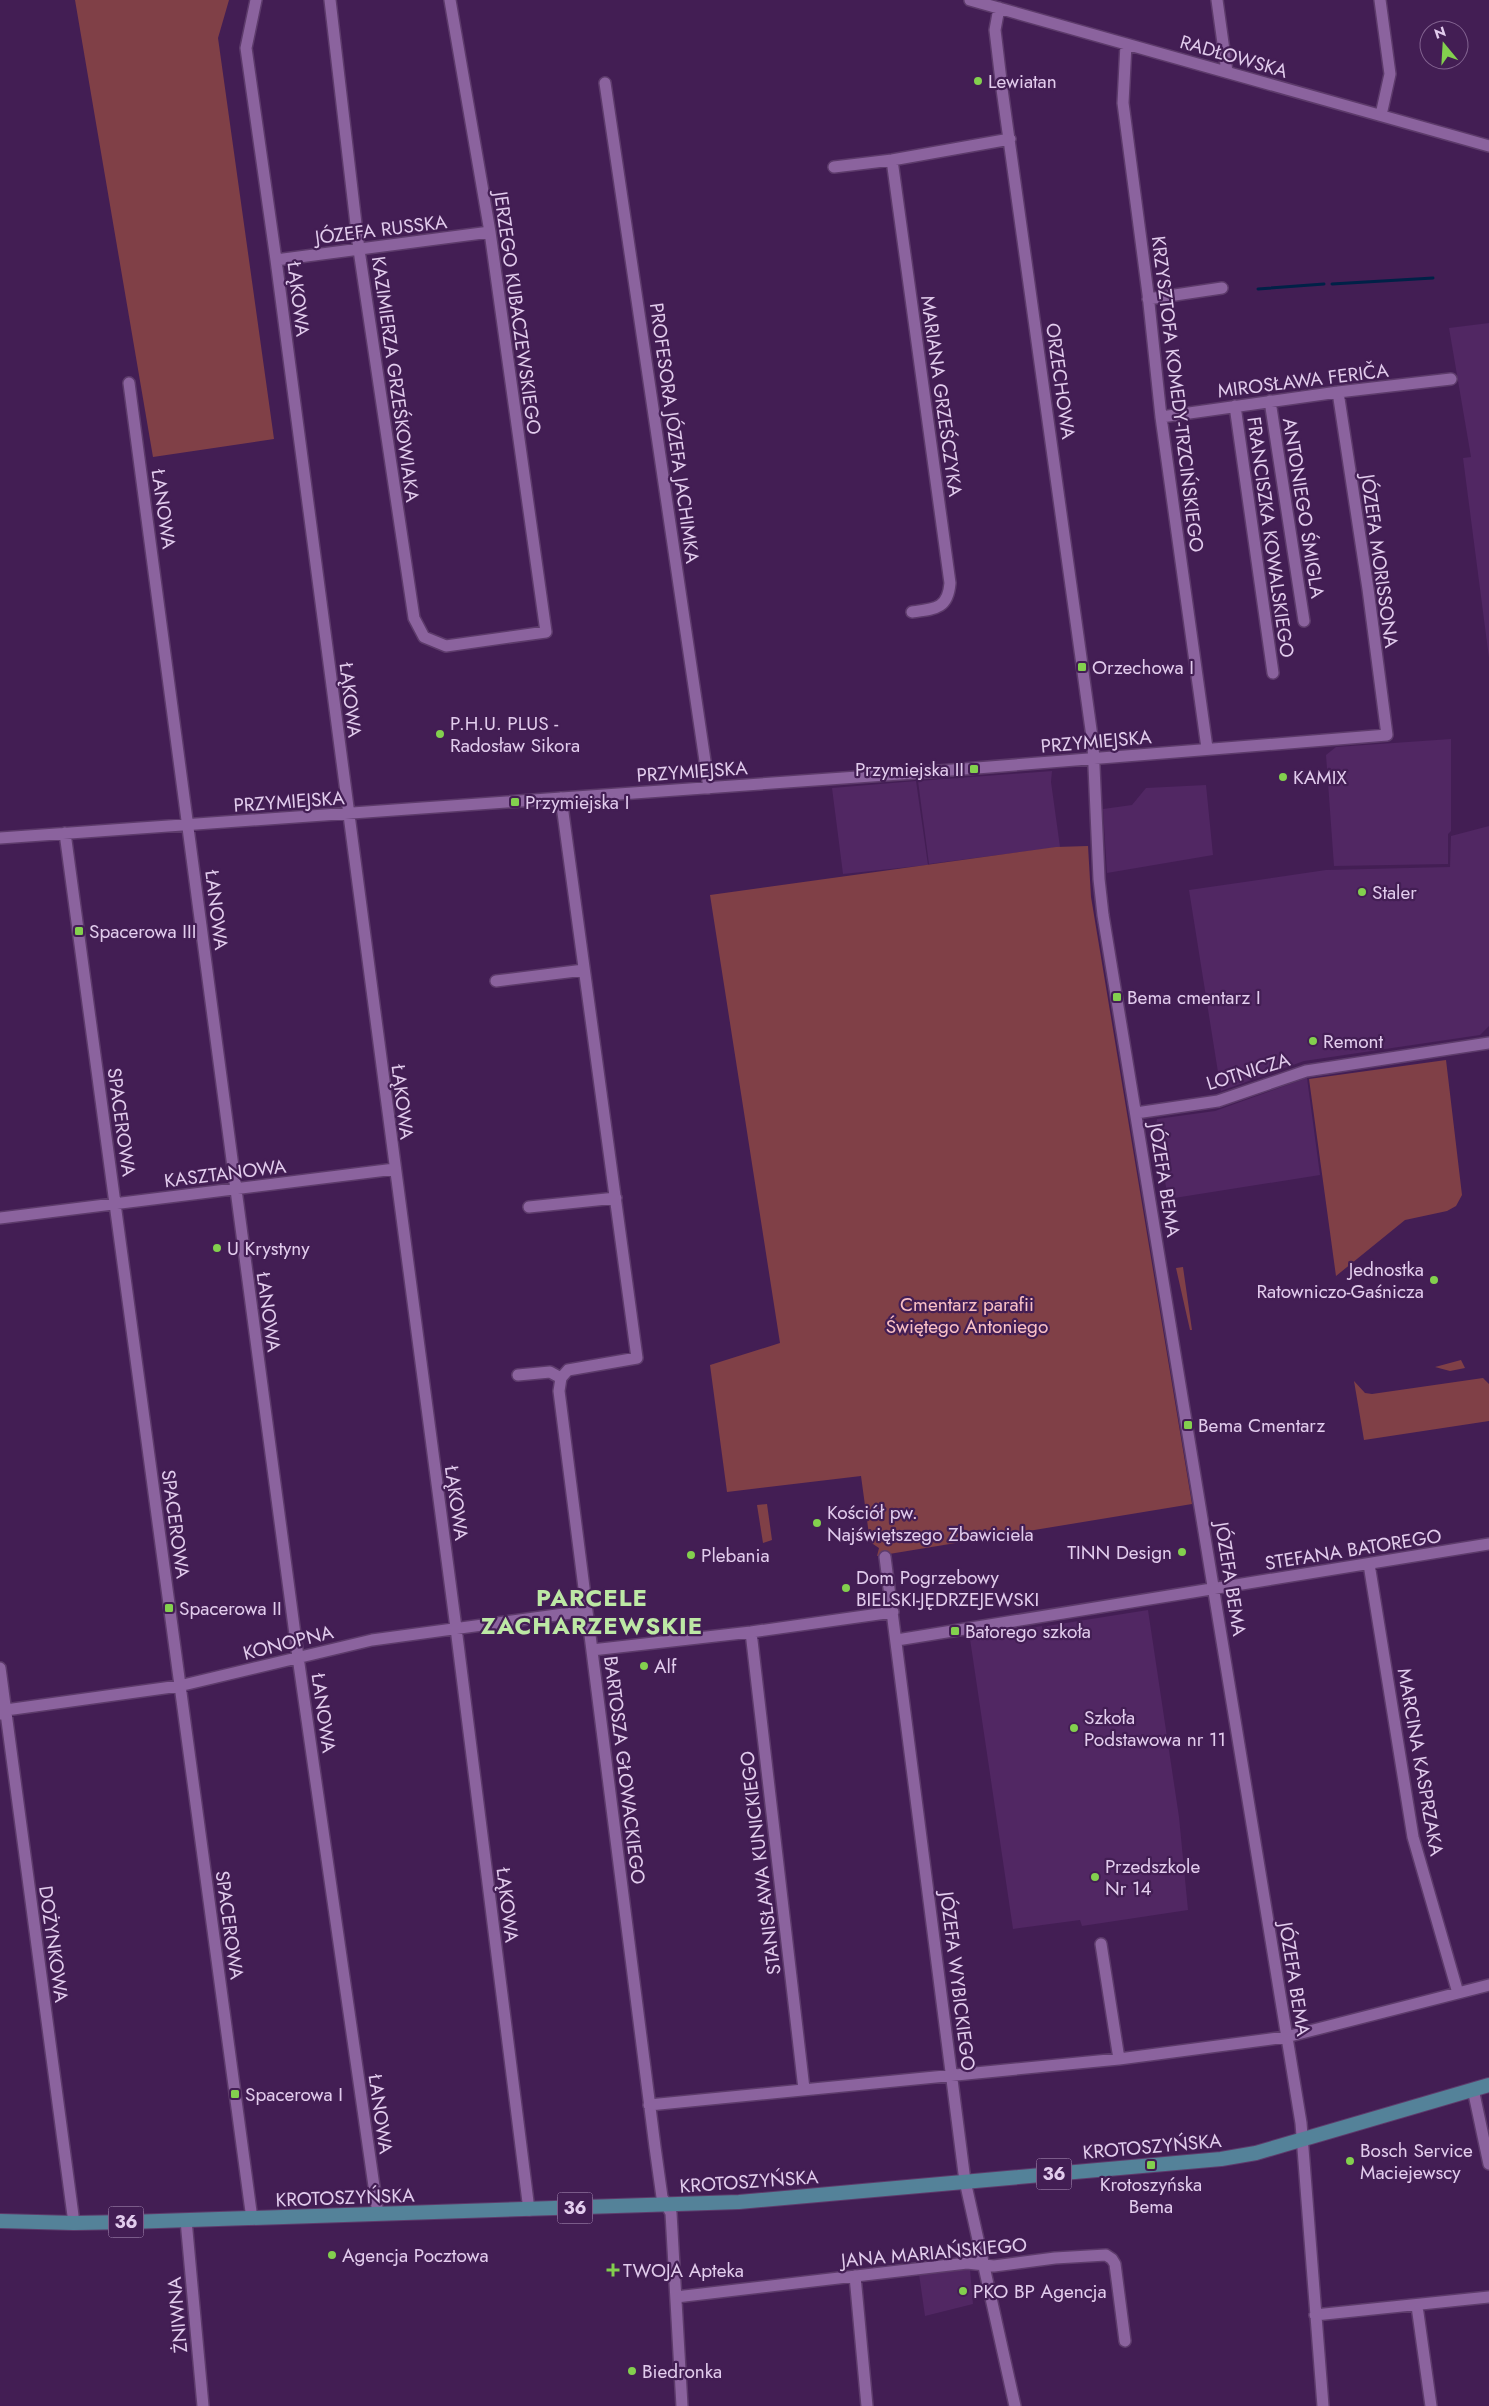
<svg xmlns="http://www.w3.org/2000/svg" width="1489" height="2406" font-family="Jost,sans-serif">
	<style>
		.built { fill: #512763 }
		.green { fill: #804047 }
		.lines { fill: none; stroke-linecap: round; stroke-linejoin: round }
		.stream { stroke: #002147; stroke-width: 3 }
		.minor-casing { stroke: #5d3b6b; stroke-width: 14 }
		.major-casing { stroke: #5d3b6b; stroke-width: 16 }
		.minor { stroke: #8b639e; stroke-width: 11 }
		.major { stroke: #548299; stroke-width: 14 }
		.poi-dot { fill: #83d04e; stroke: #431e54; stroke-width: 2 }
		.labels { text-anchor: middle; stroke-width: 4.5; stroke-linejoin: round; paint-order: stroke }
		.shield { fill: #431e54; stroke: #b298bf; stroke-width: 1 }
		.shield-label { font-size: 18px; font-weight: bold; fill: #e2cced }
		.street-label { font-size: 19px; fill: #e2cced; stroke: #431e54 }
		.poi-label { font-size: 19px; fill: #e2cced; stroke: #431e54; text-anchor: start }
		.park-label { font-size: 19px; fill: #fac1c5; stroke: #431e54 }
		.district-label { font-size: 24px; font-weight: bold; letter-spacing: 1px; fill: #bde8a5; stroke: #431e54 }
	</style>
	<rect width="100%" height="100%" fill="#431e54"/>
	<!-- built -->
	<path class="built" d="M1489,323V658L1463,458L1471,457L1449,328Z
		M1451,739V831L1448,834V864L1334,866L1326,755L1336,747Z
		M1052,771L1051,782L1060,847L929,864L918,781Z
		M916,781L928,865L843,874L832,788Z
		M1206,785L1213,855L1107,873L1103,809L1132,805L1146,788Z
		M1489,826V1026L1480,1035L1304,1061L1221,1091L1189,890L1326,870L1450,867L1451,836Z
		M1307,1078L1320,1175L1168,1199L1156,1126L1157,1119L1215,1111Z
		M1148,1610L1179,1817L1188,1910L1082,1926L1080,1920L1013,1929L970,1639L1042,1626V1629H1047V1626Z
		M970,2269L973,2304L925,2316L919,2274Z"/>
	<!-- green -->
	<path class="green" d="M75,0H229L218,38L274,439L153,457Z
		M1088,846L1091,897L1192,1504L877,1556L879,1548L870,1542L861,1476L727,1492L710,1365L780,1343L710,895L1056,847Z
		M1446,1060L1462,1195L1456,1206L1447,1211L1405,1220L1336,1276L1309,1079Z
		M1183,1267L1192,1330H1190L1176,1268Z
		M1461,1360L1465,1368L1450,1371L1435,1367Z
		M1483,1378L1489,1384V1421L1364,1440L1354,1381L1365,1393L1372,1394Z
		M767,1504L772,1540L763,1543L757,1505Z"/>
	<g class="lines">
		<!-- stream -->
		<path class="stream" d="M1332,284L1433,278
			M1258,289L1324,284"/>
		<!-- minor casing -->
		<g class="minor-casing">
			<path id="minor" d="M256,0L246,48L276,260L456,1628L529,2210
				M330,0L359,250L414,618L424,637L446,646L546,632L490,232L450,0
				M970,0L1489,146
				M1217,0L1227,72
				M1380,0L1390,74L1381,115
				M999,8L995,30L1002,89L1093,744L1099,879L1103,915L1301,2123L1323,2406
				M1126,44L1123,103L1148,294L1161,417L1207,748
				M605,83L709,788
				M892,160L950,583C948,609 935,609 912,612
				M834,167L892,160L1010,139
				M276,260L490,232
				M1148,299L1222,288
				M129,383L298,1657L378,2214
				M1270,401L1304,621
				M1235,406L1273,673
				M1161,417L1338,392L1451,379
				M561,798L637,1358L568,1370L561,1378L559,1391L655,2147L662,2197L671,2213L682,2406
				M65,833L252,2219
				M0,838L914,773L1387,735L1368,589L1338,392
				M496,981L584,970
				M1136,1113L1218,1101L1306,1071L1489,1043
				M529,1207L616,1198
				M0,1218L395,1169
				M518,1375L550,1372L561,1378
				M885,1557L965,2181L1015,2406
				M1369,1564L1413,1837L1458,1993
				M751,1632L804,2089
				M897,1640L1489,1544
				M592,1650L751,1632L893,1612
				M0,1668L74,2223
				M0,1714L6,1710L179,1686L372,1640L586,1611
				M1101,1944L1119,2059
				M1473,2089L1489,2164
				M649,2105L1119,2059L1286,2037L1489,1985
				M186,2220L203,2406
				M855,2276L867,2406
				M676,2297L967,2263L994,2266L1055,2258L1106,2255L1112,2259L1115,2264L1125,2341
				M1417,2306L1431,2406
				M1315,2315L1489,2297"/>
		</g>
		<!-- major casing -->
		<g class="major-casing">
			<path id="major" d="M0,2221L74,2223L129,2222L739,2202L1221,2159L1256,2153L1489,2085"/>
		</g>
		<!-- minor -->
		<use href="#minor" class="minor"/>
		<!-- major -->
		<use href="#major" class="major"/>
	</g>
	<!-- markers -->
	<g class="poi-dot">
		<circle cx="978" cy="81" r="5"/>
		<rect x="1077" y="662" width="10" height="10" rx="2.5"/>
		<circle cx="440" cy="734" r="5"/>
		<rect x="969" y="764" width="10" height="10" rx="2.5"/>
		<circle cx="1283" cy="777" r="5"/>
		<rect x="510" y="797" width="10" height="10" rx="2.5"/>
		<circle cx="1362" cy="892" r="5"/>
		<rect x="74" y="926" width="10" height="10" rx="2.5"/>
		<rect x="1112" y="992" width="10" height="10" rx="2.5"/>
		<circle cx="1313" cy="1041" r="5"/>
		<circle cx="217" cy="1248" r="5"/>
		<circle cx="1434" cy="1280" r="5"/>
		<rect x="1183" y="1420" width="10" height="10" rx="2.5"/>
		<circle cx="817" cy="1523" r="5"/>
		<circle cx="1182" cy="1552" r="5"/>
		<circle cx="691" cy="1555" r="5"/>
		<circle cx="846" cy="1588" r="5"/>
		<rect x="164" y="1603" width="10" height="10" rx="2.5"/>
		<rect x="950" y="1626" width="10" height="10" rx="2.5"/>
		<circle cx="644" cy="1666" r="5"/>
		<circle cx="1074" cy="1728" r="5"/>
		<circle cx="1095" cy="1877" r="5"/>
		<rect x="230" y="2089" width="10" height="10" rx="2.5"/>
		<circle cx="1350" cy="2161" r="5"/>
		<rect x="1146" y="2160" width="10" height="10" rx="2.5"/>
		<circle cx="332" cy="2255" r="5"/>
		<path d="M610.5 2262.5h5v5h5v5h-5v5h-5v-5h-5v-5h5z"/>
		<circle cx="963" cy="2291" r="5"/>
		<circle cx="632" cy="2371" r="5"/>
	</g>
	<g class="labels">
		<!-- shield labels -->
		<g class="shield">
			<rect x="1036.5" y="2158.5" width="35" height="31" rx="4"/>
			<rect x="557.5" y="2192.5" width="35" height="31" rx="4"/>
			<rect x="108.5" y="2206.5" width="35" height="31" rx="4"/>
		</g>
		<g class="shield-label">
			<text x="1054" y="2180">36</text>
			<text x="575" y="2214">36</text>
			<text x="126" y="2228">36</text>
		</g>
		<!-- street labels -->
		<g class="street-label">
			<text transform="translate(1234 56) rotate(16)" y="7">RADŁOWSKA</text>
			<text transform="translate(381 229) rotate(-7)" y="7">JÓZEFA RUSSKA</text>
			<text transform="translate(299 299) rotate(83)" y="7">ŁĄKOWA</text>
			<text transform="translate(518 313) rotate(82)" y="7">JERZEGO KUBACZEWSKIEGO</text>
			<text transform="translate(396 379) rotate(82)" y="7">KAZIMIERZA GRZEŚKOWIAKA</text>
			<text transform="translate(1303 380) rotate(-7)" y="7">MIROSŁAWA FERIČA</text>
			<text transform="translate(1061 381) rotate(82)" y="7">ORZECHOWA</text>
			<text transform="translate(1178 394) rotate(83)" y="7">KRZYSZTOFA KOMEDY-TRZCIŃSKIEGO</text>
			<text transform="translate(942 396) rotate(82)" y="7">MARIANA GRZEŚCZYKA</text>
			<text transform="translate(675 433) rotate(82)" y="7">PROFESORA JÓZEFA JACHIMKA</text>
			<text transform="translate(1304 508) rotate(81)" y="7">ANTONIEGO ŚMIGLA</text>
			<text transform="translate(164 509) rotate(82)" y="7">ŁANOWA</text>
			<text transform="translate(1271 537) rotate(82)" y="7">FRANCISZKA KOWALSKIEGO</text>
			<text transform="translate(1380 561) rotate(82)" y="7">JÓZEFA MORISSONA</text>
			<text transform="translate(351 700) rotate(83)" y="7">ŁĄKOWA</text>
			<text transform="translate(1096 741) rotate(-5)" y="7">PRZYMIEJSKA</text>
			<text transform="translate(692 771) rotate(-4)" y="7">PRZYMIEJSKA</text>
			<text transform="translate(289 801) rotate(-4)" y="7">PRZYMIEJSKA</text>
			<text transform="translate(217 910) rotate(83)" y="7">ŁANOWA</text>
			<text transform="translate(1248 1071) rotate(-17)" y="7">LOTNICZA</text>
			<text transform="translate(403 1102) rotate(83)" y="7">ŁĄKOWA</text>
			<text transform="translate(122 1122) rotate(82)" y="7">SPACEROWA</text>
			<text transform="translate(225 1173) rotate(-7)" y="7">KASZTANOWA</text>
			<text transform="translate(1165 1180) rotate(81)" y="7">JÓZEFA BEMA</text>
			<text transform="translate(269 1312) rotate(82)" y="7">ŁANOWA</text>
			<text transform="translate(457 1503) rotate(82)" y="7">ŁĄKOWA</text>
			<text transform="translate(176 1524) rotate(82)" y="7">SPACEROWA</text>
			<text transform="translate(1353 1549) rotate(-9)" y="7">STEFANA BATOREGO</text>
			<text transform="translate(1231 1579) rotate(81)" y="7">JÓZEFA BEMA</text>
			<text transform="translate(288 1642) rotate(-14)" y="7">KONOPNA</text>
			<text transform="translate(324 1713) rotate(82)" y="7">ŁANOWA</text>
			<text transform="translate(1421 1762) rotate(80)" y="7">MARCINA KASPRZAKA</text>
			<text transform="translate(625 1770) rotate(83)" y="7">BARTOSZA GŁOWACKIEGO</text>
			<text transform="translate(760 1863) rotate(-97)" y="7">STANISŁAWA KUNICKIEGO</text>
			<text transform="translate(508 1905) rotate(83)" y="7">ŁĄKOWA</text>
			<text transform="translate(230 1925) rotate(82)" y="7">SPACEROWA</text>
			<text transform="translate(54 1944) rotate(82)" y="7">DOŻYNKOWA</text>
			<text transform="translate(1295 1979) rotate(81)" y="7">JÓZEFA BEMA</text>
			<text transform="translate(958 1981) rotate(83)" y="7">JÓZEFA WYBICKIEGO</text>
			<text transform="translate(381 2114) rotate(82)" y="7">ŁANOWA</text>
			<text transform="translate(1152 2146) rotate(-5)" y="7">KROTOSZYŃSKA</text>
			<text transform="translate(749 2181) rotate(-4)" y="7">KROTOSZYŃSKA</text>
			<text transform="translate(345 2197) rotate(-2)" y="7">KROTOSZYŃSKA</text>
			<text transform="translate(934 2252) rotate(-5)" y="7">JANA MARIAŃSKIEGO</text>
			<text transform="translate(177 2315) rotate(-95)" y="7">ŻNIWNA</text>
		</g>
		<!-- poi labels -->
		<g class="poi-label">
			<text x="988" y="88">Lewiatan</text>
			<text x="1092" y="674">Orzechowa I</text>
			<text x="450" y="730">P.H.U. PLUS -<tspan x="450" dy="22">Radosław Sikora</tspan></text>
			<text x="964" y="776" text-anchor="end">Przymiejska II</text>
			<text x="1293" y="784">KAMIX</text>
			<text x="525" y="809">Przymiejska I</text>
			<text x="1372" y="899">Staler</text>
			<text x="89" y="938">Spacerowa III</text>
			<text x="1127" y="1004">Bema cmentarz I</text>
			<text x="1323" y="1048">Remont</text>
			<text x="227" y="1255">U Krystyny</text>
			<text x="1424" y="1276" text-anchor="end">Jednostka<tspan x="1424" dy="22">Ratowniczo-Gaśnicza</tspan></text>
			<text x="1198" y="1432">Bema Cmentarz</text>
			<text x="827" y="1519">Kościół pw.<tspan x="827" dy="22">Najświętszego Zbawiciela</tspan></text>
			<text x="1172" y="1559" text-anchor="end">TINN Design</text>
			<text x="701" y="1562">Plebania</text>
			<text x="856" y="1584">Dom Pogrzebowy<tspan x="856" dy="22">BIELSKI-JĘDRZEJEWSKI</tspan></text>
			<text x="179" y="1615">Spacerowa II</text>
			<text x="965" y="1638">Batorego szkoła</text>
			<text x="654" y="1673">Alf</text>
			<text x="1084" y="1724">Szkoła<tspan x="1084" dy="22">Podstawowa nr 11</tspan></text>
			<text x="1105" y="1873">Przedszkole<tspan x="1105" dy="22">Nr 14</tspan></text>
			<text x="245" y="2101">Spacerowa I</text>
			<text x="1360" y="2157">Bosch Service<tspan x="1360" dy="22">Maciejewscy</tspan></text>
			<text x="1151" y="2191" text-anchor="middle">Krotoszyńska<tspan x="1151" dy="22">Bema</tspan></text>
			<text x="342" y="2262">Agencja Pocztowa</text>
			<text x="623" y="2277">TWOJA Apteka</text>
			<text x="973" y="2298">PKO BP Agencja</text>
			<text x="642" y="2378">Biedronka</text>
		</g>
		<!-- park labels -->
		<g class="park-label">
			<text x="967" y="1311">Cmentarz parafii<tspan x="967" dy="22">Świętego Antoniego</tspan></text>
		</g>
		<!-- district labels -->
		<g class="district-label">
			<text x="592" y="1606">PARCELE<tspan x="592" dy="28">ZACHARZEWSKIE</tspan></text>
		</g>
	</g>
	<!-- north arrow -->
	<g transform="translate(1444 45) rotate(342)"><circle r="24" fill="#431e54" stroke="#836491"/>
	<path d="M0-4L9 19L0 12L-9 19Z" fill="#83d04e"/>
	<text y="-8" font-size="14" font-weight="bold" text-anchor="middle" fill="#e2cced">N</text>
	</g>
</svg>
